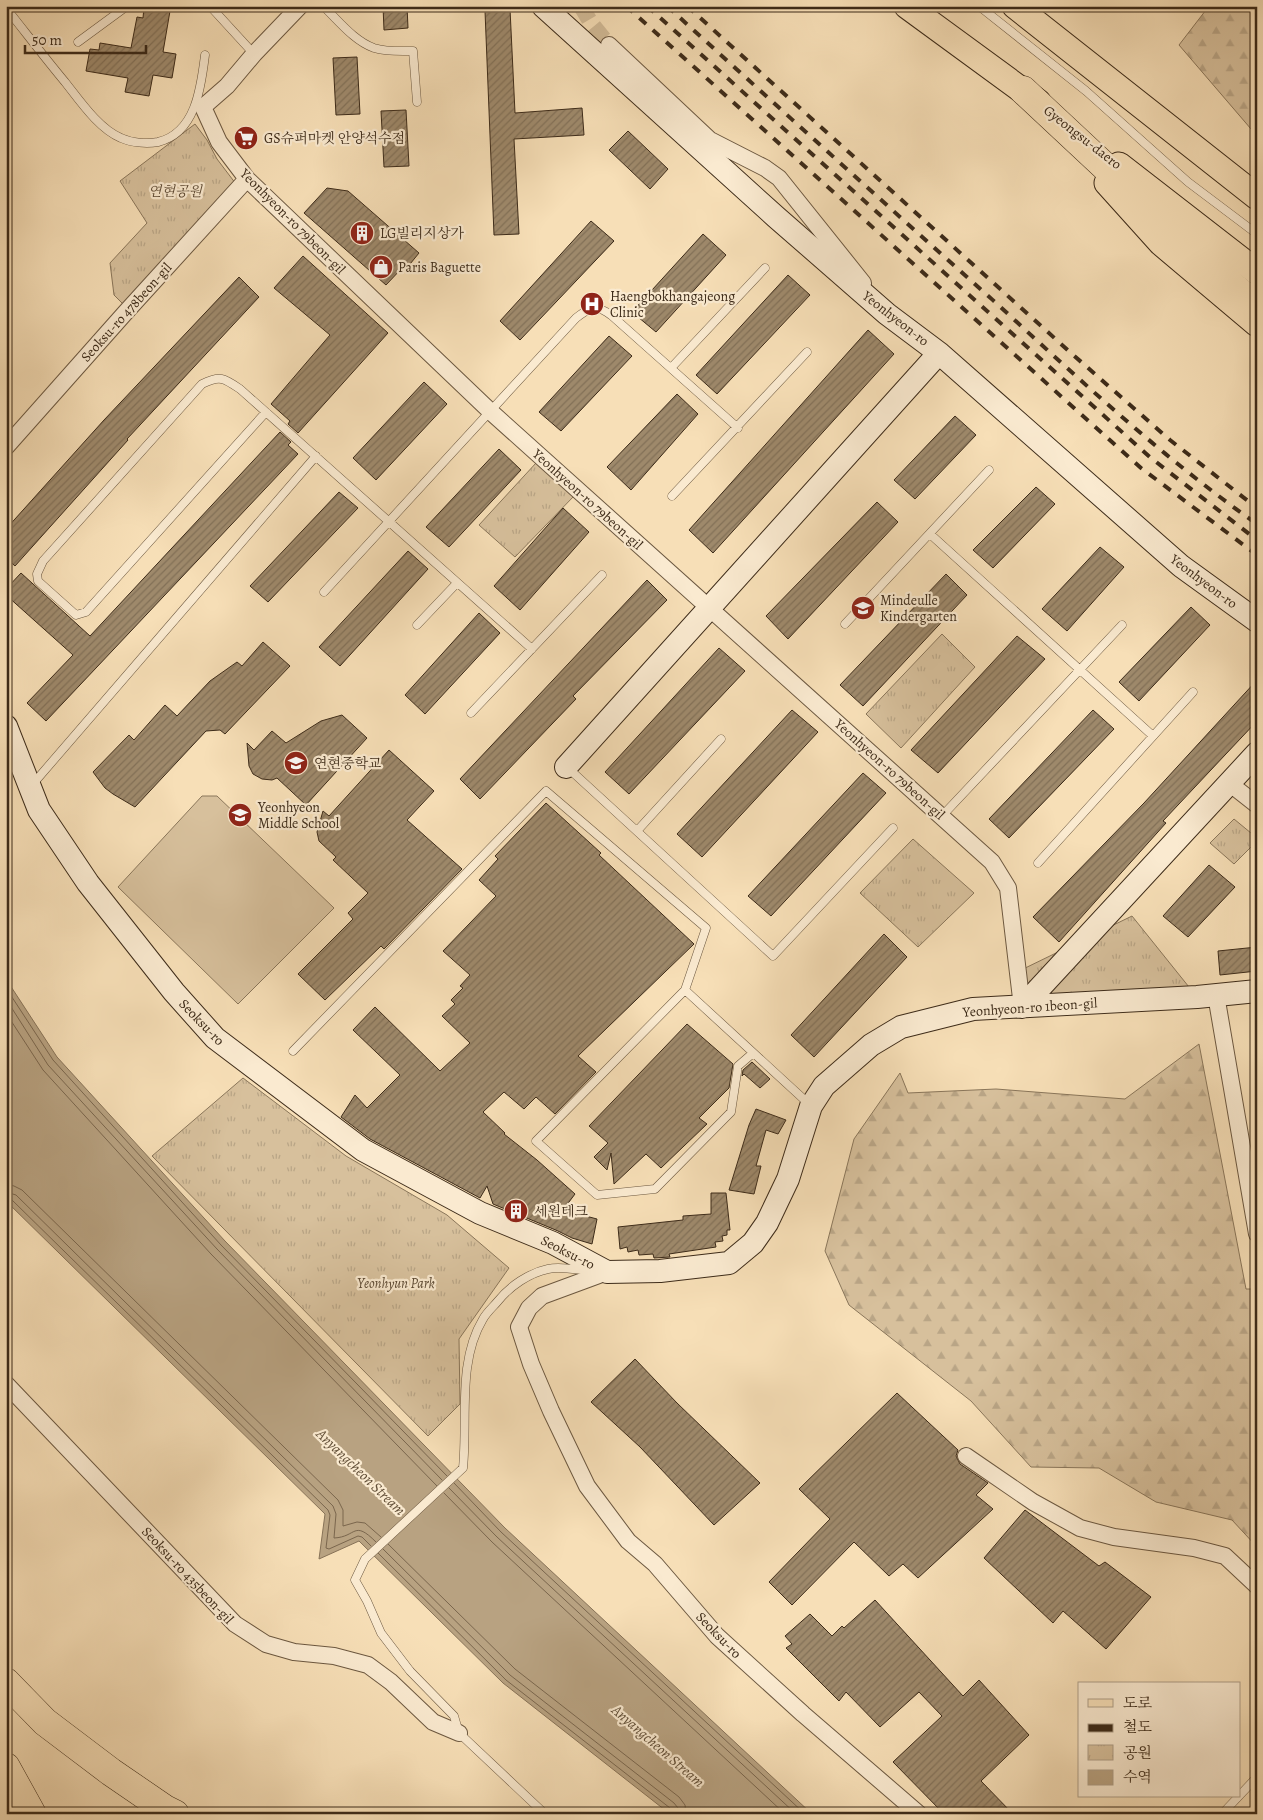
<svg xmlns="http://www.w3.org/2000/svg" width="1263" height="1820" font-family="Alegreya,'Noto Serif KR',serif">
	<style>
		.grass { fill: #d7c09c; stroke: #8a765a }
		.forest { fill: url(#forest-firs); stroke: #8a765a }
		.park { fill: url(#park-tufts); stroke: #8a765a }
		.water { fill: #b8a281; stroke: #877257 }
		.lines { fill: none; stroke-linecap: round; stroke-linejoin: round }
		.shore { stroke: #7a664d; stroke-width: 1 }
		.building { fill: url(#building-hatch); stroke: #3d2b19 }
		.street-tunnel { stroke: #d2bb97; stroke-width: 16; stroke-dasharray: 16 8; stroke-linecap: butt }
		.lane-casing { stroke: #6c5840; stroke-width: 9 }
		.street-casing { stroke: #6c5840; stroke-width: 18 }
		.secondary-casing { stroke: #3d2b19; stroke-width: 24 }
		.primary-casing { stroke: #3d2b19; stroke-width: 27 }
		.highway-casing { stroke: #3d2b19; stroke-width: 29 }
		.lane { stroke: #faead0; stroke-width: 8 }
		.street { stroke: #faead0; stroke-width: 16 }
		.secondary { stroke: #faead0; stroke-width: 22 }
		.primary { stroke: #f7dfb7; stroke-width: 25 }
		.highway { stroke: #f7dfb7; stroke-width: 28 }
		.rail { stroke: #3d2b19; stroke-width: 4; stroke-dasharray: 9 9; stroke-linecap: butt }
		.labels { text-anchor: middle; stroke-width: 4.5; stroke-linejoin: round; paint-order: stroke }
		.street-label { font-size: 14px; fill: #3d2b19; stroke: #faead0 }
		.poi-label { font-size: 14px; fill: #3d2b19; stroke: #faead0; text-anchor: start }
		.park-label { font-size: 14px; font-style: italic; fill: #5c4933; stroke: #faead0 }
		.water-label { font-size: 15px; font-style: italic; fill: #624f38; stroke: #faead0 }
	</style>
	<defs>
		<pattern id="forest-firs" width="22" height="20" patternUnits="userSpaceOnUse" patternTransform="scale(1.25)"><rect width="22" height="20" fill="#d7c09c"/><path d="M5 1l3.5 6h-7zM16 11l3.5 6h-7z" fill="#b9a586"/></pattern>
		<pattern id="park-tufts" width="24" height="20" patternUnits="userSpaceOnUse" patternTransform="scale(1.25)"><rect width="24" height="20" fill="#d7c09c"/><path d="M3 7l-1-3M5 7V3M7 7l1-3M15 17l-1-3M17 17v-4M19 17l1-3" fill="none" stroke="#b9a586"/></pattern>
		<pattern id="building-hatch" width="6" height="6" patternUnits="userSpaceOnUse" patternTransform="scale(1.25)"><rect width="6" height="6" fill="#9e896b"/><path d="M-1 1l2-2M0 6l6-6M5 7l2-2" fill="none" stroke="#827057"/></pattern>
	</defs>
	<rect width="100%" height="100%" fill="#f7dfb7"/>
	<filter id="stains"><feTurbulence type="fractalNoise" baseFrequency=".004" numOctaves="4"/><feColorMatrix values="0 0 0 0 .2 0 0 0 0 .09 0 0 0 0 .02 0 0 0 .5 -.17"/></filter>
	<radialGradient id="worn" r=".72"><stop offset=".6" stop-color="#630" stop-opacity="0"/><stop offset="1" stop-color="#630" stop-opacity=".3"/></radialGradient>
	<!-- grass -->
	<path class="grass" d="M202,796H217L334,908L238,1004L118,887Z"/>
	<!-- forest -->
	<path class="forest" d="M1209,6H1257V136L1179,45Z
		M1199,1044L1246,1289H1257V1547L1232,1520L1156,1502L1099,1468L1031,1467L971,1401L849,1305L825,1251L854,1139L900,1073L908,1093L996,1089L1125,1099Z"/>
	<!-- park -->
	<path class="park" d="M195,124L207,140L217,159L236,184L125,306L114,295L110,263L147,223L120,181Z
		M536,463L574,496L515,557L479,525Z
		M942,634L975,667L901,748L866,714Z
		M1234,819L1257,838V841L1234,864L1210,843Z
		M913,839L974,893L918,947L860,893Z
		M1132,916L1197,997L1022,1007L1017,972Z
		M243,1078L346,1156L447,1215L509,1268L459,1339L460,1404L428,1436L152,1156Z"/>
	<!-- water -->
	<path class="water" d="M6,979L57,1057L225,1241L505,1528L812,1814H670L503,1683L359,1541L319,1559L325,1514L6,1201Z"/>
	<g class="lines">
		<!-- shore -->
		<path class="shore" d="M6,988L53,1060L221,1245L447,1476
			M6,999L48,1065L217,1249L442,1480
			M6,1013L43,1070L211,1254L437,1486
			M6,1184L14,1186L22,1190L338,1500L343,1510V1526L357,1522L365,1523L381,1537
			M6,1192L16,1195L333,1506L336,1514L334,1538C357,1537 353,1519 376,1542
			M6,1198L12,1200L328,1510L330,1515L326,1548L329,1549L358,1536L362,1537L371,1546
			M454,1483L501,1532L805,1814
			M449,1488L497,1537L796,1814
			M444,1493L492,1542L785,1814
			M388,1544L515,1669L679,1797L685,1805L686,1814
			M383,1549L510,1675L674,1803L678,1808L679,1814
			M378,1553L506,1680L670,1808L672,1814"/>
	</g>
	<!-- building -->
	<path class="building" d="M383,6H407L408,28L384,30Z
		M144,7L170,11L163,52L176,54L172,78L153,75L149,96L125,92L128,78L86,71L90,49L99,50L100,43L131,48L137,17L143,18Z
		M510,9L515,113L582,108L584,135L514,139L519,234L494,235L485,11Z
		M357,57L360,114L336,115L333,58Z
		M406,110L409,166L384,167L381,111Z
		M628,131L668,169L650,189L609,150Z
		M327,188L348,191L419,253L406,269L403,267L386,285L304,213Z
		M591,221L614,241L520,340L500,321Z
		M703,234L726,255L656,332L632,312Z
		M303,256L388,333L298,433L288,424L290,421L271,404L330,335L274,288Z
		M788,275L810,295L717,394L696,375Z
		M239,277L259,297L127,439L128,440L15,566L6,558V529L104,420Z
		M868,330L894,354L713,553L689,530Z
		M609,336L632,356L561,431L539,412Z
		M424,382L447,404L376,480L353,458Z
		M677,394L698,414L631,490L607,467Z
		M955,416L976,435L915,499L894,480Z
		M280,432L291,442L288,445L298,454L46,721L27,703L73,655L6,595V589L21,573L90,636Z
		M499,449L521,470L449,547L426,527Z
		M1036,487L1055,504L993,568L973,550Z
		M339,492L358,508L268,602L250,586Z
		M877,502L898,522L788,639L766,616Z
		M563,508L589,532L520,610L494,586Z
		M1100,547L1124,567L1067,631L1042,609Z
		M408,551L428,569L340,666L319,647Z
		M946,574L967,595L863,706L840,685Z
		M647,580L667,600L573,696L576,699L480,799L460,779Z
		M1191,607L1210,625L1139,701L1119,682Z
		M479,613L500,633L425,714L405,695Z
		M1017,636L1045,659L938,773L911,750Z
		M263,642L290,666L225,734L220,730L206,731L135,807L113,794L105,788L93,772L129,735L134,740L165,705L177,716L210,681L237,662L242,666Z
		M719,648L745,671L629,794L605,772Z
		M1257,680V721L1163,821L1166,823L1059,942L1033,917L1144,803Z
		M792,710L818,732L702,857L677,834Z
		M1093,710L1114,729L1009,838L989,819Z
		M342,715L367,738L306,805L277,778L272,780L262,779L253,774L249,766L247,743L254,750L272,731L286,743L321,721Z
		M389,750L434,791L407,820L462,869L384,949L381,946L325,1000L298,974L353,919L348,913L368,893L333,860L336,857L319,841L317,832L323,811L329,816Z
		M863,773L886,793L771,916L748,896Z
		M546,803L601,853L599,855L694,944L578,1056L596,1072L555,1114L536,1097L524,1109L504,1092L483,1112L505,1133L504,1134L537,1160L575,1194L563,1210L597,1219L592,1244L572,1238L558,1231L493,1204L487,1186L480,1198L370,1139L341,1117L355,1095L367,1108L400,1075L353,1030L375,1007L440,1071L470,1043L442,1016L455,1004L451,1000L463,988L460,986L470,975L443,951L496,896L479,880L498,859L495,856Z
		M1209,865L1235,887L1188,937L1163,916Z
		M884,934L907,957L814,1057L791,1035Z
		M1257,947V971L1220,975L1218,951Z
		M687,1024L733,1064L729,1088L699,1118L707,1124L661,1168L646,1154L614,1184L611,1153L607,1170L594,1157L608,1143L589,1126Z
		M752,1062L770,1079L760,1088L744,1074L742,1076L743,1070Z
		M756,1109L786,1120L778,1134L766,1130L756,1166H761L754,1194L729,1190L749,1125Z
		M711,1193H726L730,1230H727V1235L722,1236L723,1241L715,1242L716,1247L669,1254L670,1257L654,1258L653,1254L639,1255L638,1250L628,1252L627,1247L620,1249L618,1227L683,1220V1216L711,1214Z
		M635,1359L677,1403L760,1483L714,1525L640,1447L591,1402Z
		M897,1393L958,1450L956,1456L960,1464L988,1483L976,1495L993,1509L918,1578L903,1564L889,1576L854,1542L792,1605L769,1582L830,1519L799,1489Z
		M1025,1510L1099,1566L1105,1562L1151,1597L1106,1649L1063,1611L1053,1623L984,1558Z
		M875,1600L963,1696L979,1680L1029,1735L981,1781L1013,1814H944L893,1762L942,1716L919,1692L880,1727L846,1692L839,1701L786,1648L792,1644L785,1636L810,1614L832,1636L842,1626L844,1628Z"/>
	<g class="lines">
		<!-- street-tunnel -->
		<path class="street-tunnel" d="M581,6L591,23L609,45"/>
		<!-- lane casing -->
		<g class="lane-casing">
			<path id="lane" d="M210,6L254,54
				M323,6C338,20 354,41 374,48C387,52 400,51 413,51L417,102
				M979,6L1086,91L1188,182L1257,234
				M6,8C26,33 45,58 65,82C80,101 99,129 121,138C132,143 147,144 158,142C196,133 201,87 205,55
				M78,42L127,6
				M671,368L765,268
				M266,412L86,612L76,615L38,581L37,574L43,561L202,384C220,375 224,378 240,389L532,649
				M672,496L807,352
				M930,534L1153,736
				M324,592L576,318C590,307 596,304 611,315L738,428
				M845,624L989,470
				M417,625L457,583
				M471,713L602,575
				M568,768L773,956L893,828
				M32,785L316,456
				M942,816L1122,625
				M637,831L721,739
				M1038,863L1193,692
				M685,990L536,1141L597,1195L655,1189L731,1112L738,1066L753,1053
				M293,1051L546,791L706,928L685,990L809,1104
				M1239,1796L1257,1777
				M545,1814L459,1733L454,1716L410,1671L381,1633L367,1601L355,1580L365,1559L463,1468C468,1419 457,1362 483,1319C487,1312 493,1307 498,1301C510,1286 529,1273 548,1269C561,1266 577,1270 590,1271
				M1222,1814L1239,1796"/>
		</g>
		<!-- street casing -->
		<g class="street-casing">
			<path id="street" d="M300,6L254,54L227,86L203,107L219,142L247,179L491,412L992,862L1008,888L1022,1007
				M609,45L710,140L765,168L779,178L863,283
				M6,447L125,313L247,179
				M1229,783L1257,805
				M1216,995L1257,1234
				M607,1272L542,1296L529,1308L519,1327L531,1364L551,1411L587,1486L628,1541L655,1564L717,1636L803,1714L919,1814
				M6,1384L235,1624L266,1644L294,1652L334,1656L368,1665L391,1682L433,1722L459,1733
				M966,1456L1033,1502L1080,1528L1114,1537L1194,1548L1225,1556L1257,1586"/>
		</g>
		<!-- secondary casing -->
		<g class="secondary-casing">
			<path id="secondary" d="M543,6L776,217L887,314L939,353L1181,566L1257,621
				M6,726L39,810L88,883L174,992L215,1038L363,1150L480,1213L553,1243L607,1272L660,1271L729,1263L753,1243L767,1223L788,1179L811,1106L824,1086L871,1045L901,1027L973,1009L1197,997L1257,991
				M566,767L939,353
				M1022,1007L1257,753"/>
		</g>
		<!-- primary casing -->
		<g class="primary-casing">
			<path id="primary" d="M907,6L1038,102
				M1015,6L1257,197
				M1119,165L1257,272
				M1107,183L1161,243L1257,324"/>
		</g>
		<!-- highway casing -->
		<g class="highway-casing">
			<path id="highway" d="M1023,90L1236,289L1257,306
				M6,1682L45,1722L111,1772L165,1809L175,1814
				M6,1767L32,1814"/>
		</g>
		<!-- lane -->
		<use href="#lane" class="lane"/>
		<!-- street -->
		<use href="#street" class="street"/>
		<!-- secondary -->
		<use href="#secondary" class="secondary"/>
		<!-- primary -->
		<use href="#primary" class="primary"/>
		<!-- highway -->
		<use href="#highway" class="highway"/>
		<!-- rail -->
		<path class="rail" d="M626,6L1141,468L1257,555
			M647,6L1151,458L1257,540
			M667,6C776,105 885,204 995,302C1079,379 1163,458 1257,524
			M687,6L1071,353L1170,440L1257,508"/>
	</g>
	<!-- icons -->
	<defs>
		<g id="supermarket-disc" transform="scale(1.25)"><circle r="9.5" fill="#8f2418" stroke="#faead0"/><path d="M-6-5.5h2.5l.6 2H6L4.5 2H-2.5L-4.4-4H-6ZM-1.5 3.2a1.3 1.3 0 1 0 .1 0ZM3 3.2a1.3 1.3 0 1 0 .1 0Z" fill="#fff"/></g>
		<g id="building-disc" transform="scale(1.25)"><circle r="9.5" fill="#8f2418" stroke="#faead0"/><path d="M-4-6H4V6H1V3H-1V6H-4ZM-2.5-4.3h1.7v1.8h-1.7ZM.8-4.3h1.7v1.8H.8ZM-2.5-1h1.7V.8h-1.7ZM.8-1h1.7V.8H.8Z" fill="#fff"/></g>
		<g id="shop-disc" transform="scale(1.25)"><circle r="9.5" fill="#8f2418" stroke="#faead0"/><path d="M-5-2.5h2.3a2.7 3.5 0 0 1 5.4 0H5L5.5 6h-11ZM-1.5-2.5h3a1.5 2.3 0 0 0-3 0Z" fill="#fff"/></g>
		<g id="hospital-disc" transform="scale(1.25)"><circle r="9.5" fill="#8f2418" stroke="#faead0"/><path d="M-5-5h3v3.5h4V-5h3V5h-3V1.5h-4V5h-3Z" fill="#fff"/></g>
		<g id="school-disc" transform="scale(1.25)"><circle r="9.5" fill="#8f2418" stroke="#faead0"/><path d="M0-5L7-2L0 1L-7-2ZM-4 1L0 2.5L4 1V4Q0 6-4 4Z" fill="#fff"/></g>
	</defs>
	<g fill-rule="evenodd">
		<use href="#supermarket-disc" x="246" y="138"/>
		<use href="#building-disc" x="362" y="233"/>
		<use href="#shop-disc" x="381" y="267"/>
		<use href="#hospital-disc" x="592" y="304"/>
		<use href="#school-disc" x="863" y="608"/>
		<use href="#school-disc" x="296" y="763"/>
		<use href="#school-disc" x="240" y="815"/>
		<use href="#building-disc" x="516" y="1211"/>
	</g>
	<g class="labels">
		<!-- street labels -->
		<g class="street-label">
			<text transform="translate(1083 137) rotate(38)" y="5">Gyeongsu-daero</text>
			<text transform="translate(293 221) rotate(45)" y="5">Yeonhyeon-ro 79beon-gil</text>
			<text transform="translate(126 312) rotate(-48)" y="5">Seoksu-ro 478beon-gil</text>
			<text transform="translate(896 318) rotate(38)" y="5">Yeonhyeon-ro</text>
			<text transform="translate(588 499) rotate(42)" y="5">Yeonhyeon-ro 79beon-gil</text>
			<text transform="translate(1204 581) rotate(37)" y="5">Yeonhyeon-ro</text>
			<text transform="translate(890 769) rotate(42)" y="5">Yeonhyeon-ro 79beon-gil</text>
			<text transform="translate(1030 1007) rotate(-4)" y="5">Yeonhyeon-ro 1beon-gil</text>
			<text transform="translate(202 1022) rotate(46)" y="5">Seoksu-ro</text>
			<text transform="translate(568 1252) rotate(27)" y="5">Seoksu-ro</text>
			<text transform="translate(188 1575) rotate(47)" y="5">Seoksu-ro 435beon-gil</text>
			<text transform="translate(719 1635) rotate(46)" y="5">Seoksu-ro</text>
		</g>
		<!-- poi labels -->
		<g class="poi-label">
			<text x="264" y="143">GS슈퍼마켓 안양석수점</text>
			<text x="380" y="238">LG빌리지상가</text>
			<text x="398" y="272">Paris Baguette</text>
			<text x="610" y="301">Haengbokhangajeong<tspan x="610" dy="16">Clinic</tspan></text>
			<text x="880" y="605">Mindeulle<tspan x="880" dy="16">Kindergarten</tspan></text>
			<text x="314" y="768">연현중학교</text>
			<text x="258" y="812">Yeonhyeon<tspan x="258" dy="16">Middle School</tspan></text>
			<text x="534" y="1216">세원테크</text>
		</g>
		<!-- park labels -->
		<g class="park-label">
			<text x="175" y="196">연현공원</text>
			<text x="396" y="1288">Yeonhyun Park</text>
		</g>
		<!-- water labels -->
		<g class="water-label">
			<text transform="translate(361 1472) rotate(44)" y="5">Anyangcheon Stream</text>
			<text transform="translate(658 1746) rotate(41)" y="5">Anyangcheon Stream</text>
		</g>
	</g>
	<!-- margin -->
	<rect width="1263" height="1820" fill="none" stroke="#f7dfb7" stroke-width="25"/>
	<rect x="8" y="8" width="1248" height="1805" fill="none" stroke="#3d2b19" stroke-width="2.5"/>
	<rect x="12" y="12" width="1238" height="1795" fill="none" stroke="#3d2b19"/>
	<!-- legend -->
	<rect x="1078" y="1682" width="162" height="115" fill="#faead0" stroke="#ae9e87"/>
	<rect x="1088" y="1699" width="25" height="8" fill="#f7dfb7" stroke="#ae9e87"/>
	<text x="1123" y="1708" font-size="15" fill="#3d2b19">도로</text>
	<rect x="1088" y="1724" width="25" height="8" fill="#3d2b19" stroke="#ae9e87"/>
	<text x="1123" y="1732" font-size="15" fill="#3d2b19">철도</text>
	<rect x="1088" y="1745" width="25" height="15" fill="url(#park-tufts)" stroke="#ae9e87"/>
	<text x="1123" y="1758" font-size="15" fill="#3d2b19">공원</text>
	<rect x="1088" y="1770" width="25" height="15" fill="#b8a281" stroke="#ae9e87"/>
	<text x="1123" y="1782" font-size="15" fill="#3d2b19">수역</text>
	<!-- scale -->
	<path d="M25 45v8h121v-8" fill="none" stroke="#3d2b19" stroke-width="2.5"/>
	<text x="32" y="45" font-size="15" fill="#3d2b19" stroke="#faead0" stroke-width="4" paint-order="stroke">50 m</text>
	<rect width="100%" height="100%" filter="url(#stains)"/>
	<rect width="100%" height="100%" fill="url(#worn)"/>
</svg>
